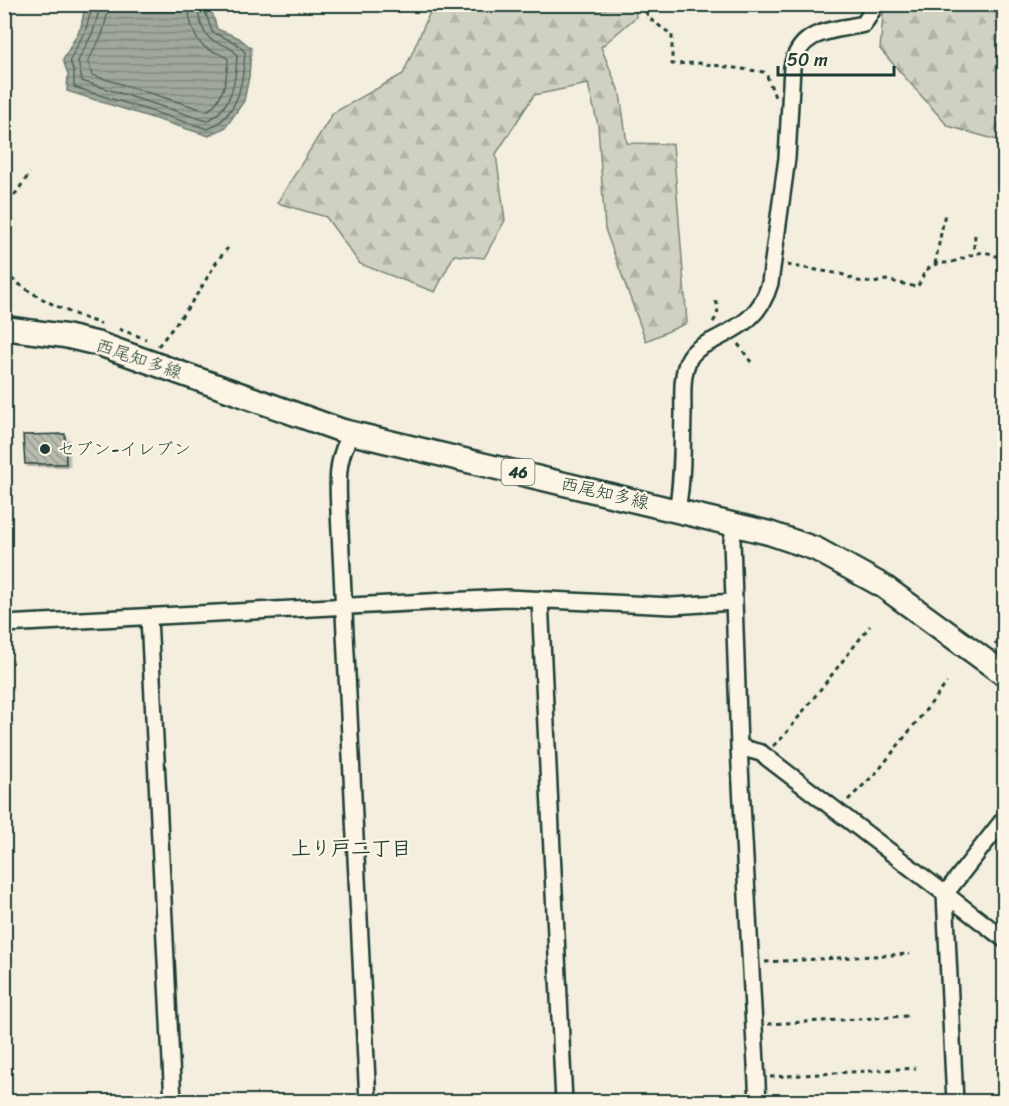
<svg xmlns="http://www.w3.org/2000/svg" width="1009" height="1106" font-family="Sriracha,'Klee One',sans-serif">
	<style>
		.forest { fill: url(#forest-firs); stroke: #78877b; stroke-width: 1.5 }
		.water { fill: url(#water-rules); stroke: #6c7d72; stroke-width: 1.5 }
		.lines { fill: none; stroke-linecap: round; stroke-linejoin: round }
		.shore { stroke: #53685d; stroke-width: 1.5 }
		.building { fill: url(#building-back-hatch); stroke: #1f3d34; stroke-width: 1.5; filter: url(#shadow) }
		.street-casing { stroke: #1f3d34; stroke-width: 20 }
		.primary-casing { stroke: #1f3d34; stroke-width: 27 }
		.path { stroke: #1f3d34; stroke-width: 3; stroke-dasharray: 4.5 4.5; stroke-linecap: butt }
		.street { stroke: #fcf5e5; stroke-width: 15 }
		.primary { stroke: #fcf5e5; stroke-width: 22 }
		.poi-dot { fill: #1f3d34; stroke: #fcf5e5; stroke-width: 2 }
		.labels { text-anchor: middle; stroke-width: 4.5; stroke-linejoin: round; paint-order: stroke }
		.shield { fill: #fcf5e5; stroke: #617469; stroke-width: 1.5 }
		.shield-label { font-size: 16px; font-weight: bold; fill: #1f3d34 }
		.street-label { font-size: 18px; fill: #1f3d34; stroke: #fcf5e5 }
		.poi-label { font-size: 18px; fill: #1f3d34; stroke: #fcf5e5; text-anchor: start }
		.neighbourhood-label { font-size: 20px; font-weight: bold; fill: #1f3d34; stroke: #fcf5e5 }
	</style>
	<defs>
		<pattern id="forest-firs" width="22" height="20" patternUnits="userSpaceOnUse" patternTransform="scale(1.5)"><rect width="22" height="20" fill="#d0d1c2"/><path d="M5 1l3.5 6h-7zM16 11l3.5 6h-7z" fill="#b2b4a7"/></pattern>
		<pattern id="water-rules" width="6" height="5" patternUnits="userSpaceOnUse" patternTransform="scale(1.5)"><rect width="6" height="5" fill="#a0a89b"/><path d="M0 2.5h6" fill="none" stroke="#828a7f"/></pattern>
		<pattern id="building-back-hatch" width="6" height="6" patternUnits="userSpaceOnUse" patternTransform="scale(1.5)"><rect width="6" height="6" fill="#b8bcae"/><path d="M-1 5l2 2M0 0l6 6M5-1l2 2" fill="none" stroke="#959a8e"/></pattern>
		<filter id="shadow"><feDropShadow dx="3.5" dy="6" stdDeviation="1.5" flood-color="#0004"/></filter>
	</defs>
	<rect width="100%" height="100%" fill="#f3eede"/>
	<filter id="ink" filterUnits="userSpaceOnUse"><feTurbulence type="fractalNoise" baseFrequency=".0167" numOctaves="2"/><feDisplacementMap in="SourceGraphic" scale="12" xChannelSelector="R" yChannelSelector="G"/><feConvolveMatrix kernelMatrix="1 2 1 2 8 2 1 2 1" color-interpolation-filters="sRGB"/></filter>
	<g filter="url(#ink)">
		<!-- forest -->
		<path class="forest" d="M433,5H635L636,17L601,47L620,94L627,143L673,144L687,323L646,341L605,229L598,125L588,84L534,95L496,154L505,220L484,258L454,255L435,292L360,264L326,217L277,203L333,113L403,74Z
			M884,5H996V23L1004,25V142L948,126L880,49Z"/>
		<!-- water -->
		<path class="water" d="M89,5H211V9L217,29L239,38L251,48L249,77L244,101L226,127L209,136L67,91L68,74L63,60L81,27L84,11Z"/>
		<g class="lines">
			<!-- shore -->
			<path class="shore" d="M93,4L86,29L70,60L74,73V87L208,129C239,115 243,83 245,52L236,43L212,32L205,11V4
				M101,4L93,32L78,61L82,81L207,121C232,109 236,80 237,55C225,38 210,50 201,24C199,17 197,12 198,4
				M110,4L102,35L88,61L92,75L207,111C224,101 227,77 228,59C222,54 213,52 206,48C194,41 188,18 189,4"/>
		</g>
		<!-- building -->
		<path class="building" d="M65,434L66,464H25L23,435Z"/>
		<g class="lines">
			<!-- street casing -->
			<g class="street-casing">
				<path id="street" d="M343,431L347,442C336,463 338,487 339,511L368,1102
					M677,510C683,479 682,446 683,414C683,396 681,375 689,359C694,349 704,345 714,340C743,325 761,315 770,283L787,158L792,67C800,29 832,31 864,24L876,4
					M735,523L732,541L739,747L758,1102
					M540,599L564,1102
					M149,617L173,1102
					M4,624L507,598L672,606L734,602
					M739,747L761,753L1004,939
					M955,1102L945,894L1004,819"/>
			</g>
			<!-- primary casing -->
			<g class="primary-casing">
				<path id="primary" d="M4,328L65,336L99,344L343,431L769,533L816,549L883,586L1004,674"/>
			</g>
			<!-- path -->
			<path class="path" d="M641,4L650,19L672,35V64L698,63L764,72L767,76L775,97
				M4,210L30,173
				M975,235L974,246L976,252
				M935,264L945,213
				M787,265L841,274L858,281L874,283L886,280L917,287C922,281 922,273 929,268C937,262 944,264 952,262C973,256 984,244 1004,262
				M4,273C36,298 63,311 101,324
				M713,322C719,314 719,307 715,299
				M119,329L146,339
				M158,344L159,345C175,325 191,305 204,283C212,270 217,259 228,248
				M738,344L751,362
				M995,645L1004,634
				M773,746L783,737L870,626
				M848,800L878,771L947,683
				M765,962L910,954
				M768,1024L909,1016
				M770,1077L916,1068"/>
			<!-- street -->
			<use href="#street" class="street"/>
			<!-- primary -->
			<use href="#primary" class="primary"/>
		</g>
	</g>
	<!-- markers -->
	<circle class="poi-dot" cx="45" cy="449" r="6"/>
	<g class="labels">
		<!-- shield labels -->
		<rect class="shield" x="501.5" y="459" width="33" height="26" rx="4.5"/>
		<g class="shield-label">
			<text x="518" y="478">46</text>
		</g>
		<!-- street labels -->
		<g class="street-label">
			<text transform="translate(139 359) rotate(19)" y="6">西尾知多線</text>
			<text transform="translate(605 493) rotate(13)" y="6">西尾知多線</text>
		</g>
		<!-- poi labels -->
		<g class="poi-label">
			<text x="57" y="455">セブン-イレブン</text>
		</g>
		<!-- neighbourhood labels -->
		<g class="neighbourhood-label">
			<text x="351" y="855">上り戸二丁目</text>
		</g>
	</g>
	<!-- margin -->
	<rect width="1009" height="1106" fill="none" stroke="#fcf5e5" stroke-width="24"/>
	<rect x="12" y="12" width="985" height="1082" fill="none" stroke="#1f3d34" stroke-width="2" filter="url(#ink)"/>
	<!-- scale -->
	<path d="M778 66v9h116v-9" fill="none" stroke="#1f3d34" stroke-width="3"/>
	<text x="787" y="66" font-size="18" fill="#1f3d34" stroke="#fcf5e5" stroke-width="4.5" paint-order="stroke">50 m</text>
</svg>
